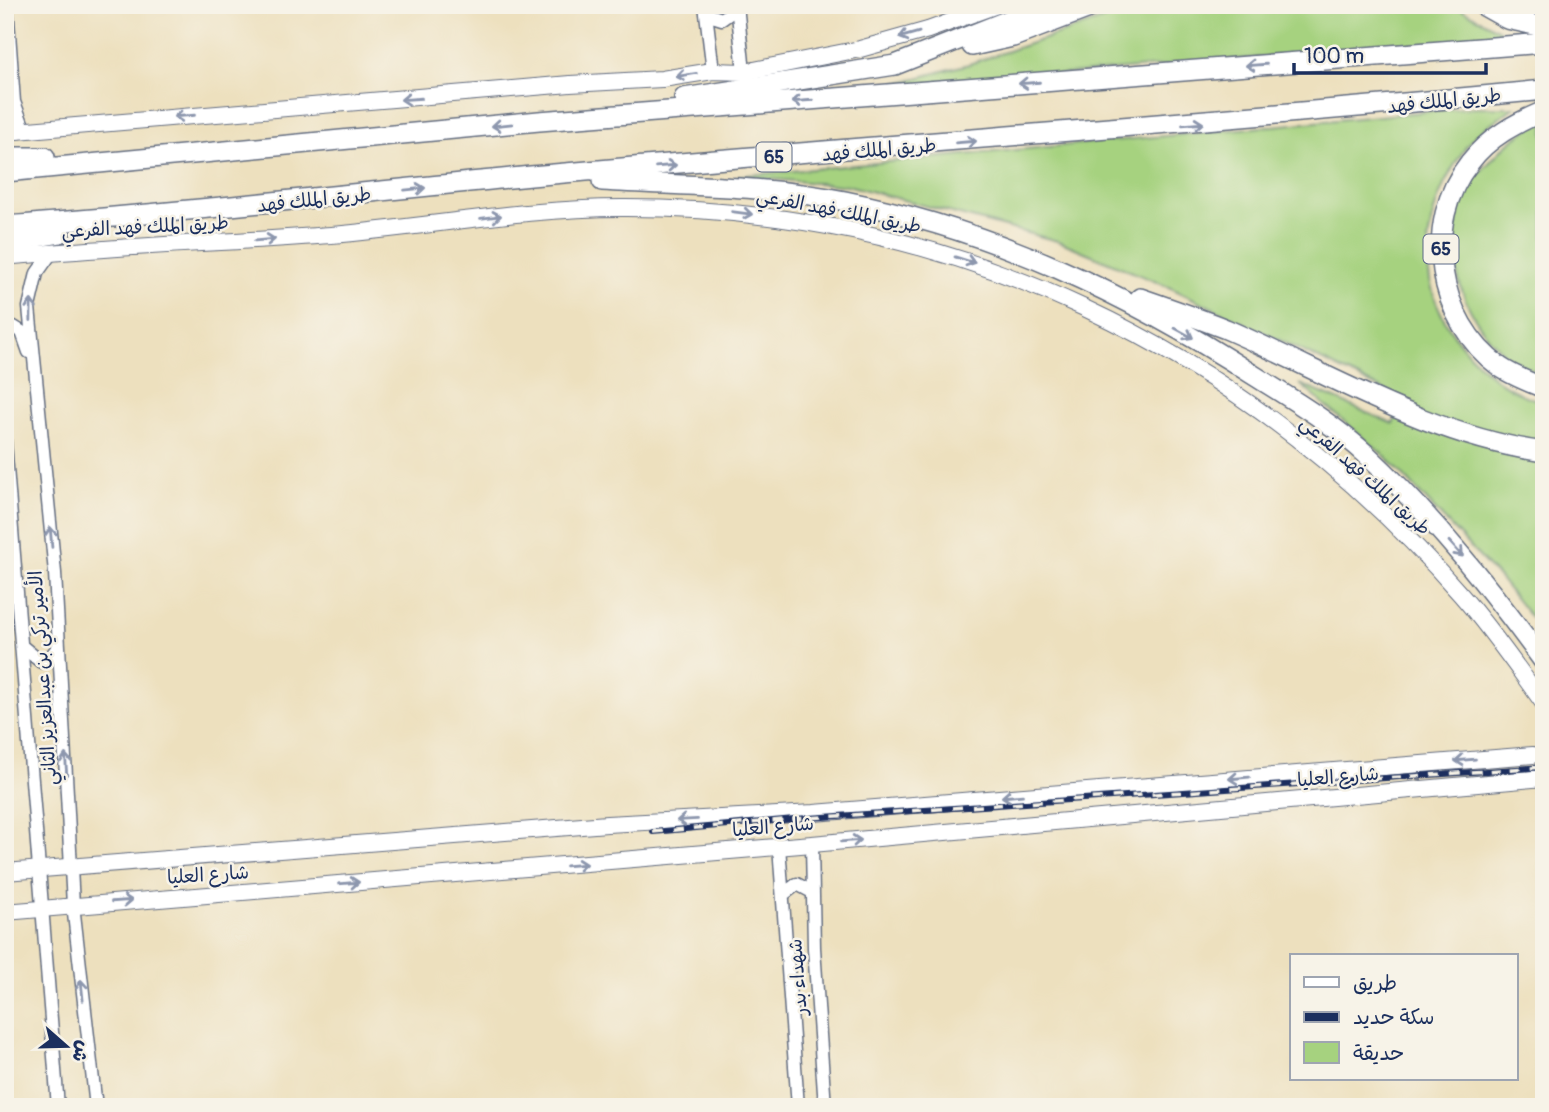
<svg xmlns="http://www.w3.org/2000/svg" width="1549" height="1112" font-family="Pangolin,'Playpen Sans Arabic',sans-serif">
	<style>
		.green { fill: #a6d27f; stroke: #60806e; stroke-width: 2 }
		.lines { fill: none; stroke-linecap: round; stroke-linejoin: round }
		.minor-casing { stroke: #646d80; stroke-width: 15 }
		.major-casing { stroke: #646d80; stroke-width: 18 }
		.highway-casing { stroke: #646d80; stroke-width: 22 }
		.minor { stroke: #fff; stroke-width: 12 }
		.major { stroke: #fff; stroke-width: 16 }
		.highway { stroke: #fff; stroke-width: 19 }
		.rail-casing { stroke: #1b2f5e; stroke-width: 6 }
		.rail { stroke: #f7f3e8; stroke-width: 3.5; stroke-dasharray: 10; stroke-linecap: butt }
		.oneway { stroke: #8d97ae }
		.labels { text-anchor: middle; stroke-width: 5; stroke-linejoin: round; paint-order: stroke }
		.shield { fill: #f7f3e8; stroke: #5d6a87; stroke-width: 2 }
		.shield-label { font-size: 18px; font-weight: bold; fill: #1b2f5e }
		.street-label { font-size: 19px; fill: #1b2f5e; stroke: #f7f3e8 }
	</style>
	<rect width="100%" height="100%" fill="#f7f3e8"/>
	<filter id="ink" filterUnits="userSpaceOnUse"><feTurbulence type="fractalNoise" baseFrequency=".0143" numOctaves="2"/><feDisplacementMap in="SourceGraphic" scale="14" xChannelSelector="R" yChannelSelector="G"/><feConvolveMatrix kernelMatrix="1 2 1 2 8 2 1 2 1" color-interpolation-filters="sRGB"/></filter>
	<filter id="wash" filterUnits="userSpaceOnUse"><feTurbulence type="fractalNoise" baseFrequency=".00686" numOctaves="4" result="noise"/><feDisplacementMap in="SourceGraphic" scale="28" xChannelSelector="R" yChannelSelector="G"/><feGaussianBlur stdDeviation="1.57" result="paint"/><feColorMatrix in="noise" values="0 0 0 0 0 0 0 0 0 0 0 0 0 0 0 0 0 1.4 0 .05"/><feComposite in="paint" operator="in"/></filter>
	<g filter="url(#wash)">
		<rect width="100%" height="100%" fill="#ede0be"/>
		<!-- green -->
		<path class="green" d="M1146,5H1454L1510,36L868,91L969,64Z
			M1475,107H1514C1500,118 1478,130 1468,144C1419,213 1409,288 1469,354C1492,378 1510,393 1544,402V634L1500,579L1387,458L1300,384L1393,424L1405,400L1173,289L1061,242L851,186L737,176Z
			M1544,122V375C1532,369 1516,364 1506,355C1458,313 1439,246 1468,187C1472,178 1482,170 1489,163C1503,147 1523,129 1544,122Z"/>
	</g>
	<g filter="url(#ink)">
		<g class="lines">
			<!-- minor casing -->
			<g class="minor-casing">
				<path id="minor" d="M705,5L713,71
					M737,5L744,72
					M706,14L722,19L737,8
					M14,102L25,131
					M5,111L14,102L7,5
					M52,252L37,273L29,307L55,573L73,905L96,1107
					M5,331L14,327L22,332L29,352
					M5,442L58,1107
					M23,647L41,662L49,659L58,647
					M812,844L814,948L825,1107
					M779,846L798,1107
					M784,894L797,884L812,892"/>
			</g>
			<!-- major casing -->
			<g class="major-casing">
				<path id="major" d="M5,132L570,84L662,79L713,71L744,72L860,49L928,30L997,5
					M5,257C113,246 223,243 331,235C428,227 524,208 622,208C953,207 1243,346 1461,595C1491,629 1517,667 1544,704
					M5,872L607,824L814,813L1533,755
					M5,912L812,844L1544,778"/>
			</g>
			<!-- highway casing -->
			<g class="highway-casing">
				<path id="highway" d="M1482,5L1507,19L1544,27
					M972,46L1013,37L1097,5
					M684,98L895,65L1047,5
					M1544,111C1516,123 1489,137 1470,162C1421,223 1437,322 1500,367C1513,376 1529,382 1544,388
					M5,157H45
					M5,172L539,121L1544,43
					M602,181C682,186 766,185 845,201C995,231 1126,293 1255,376C1293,400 1334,424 1368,456C1434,518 1490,588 1544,662
					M5,226C181,213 355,193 531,176C868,145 1206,123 1544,90
					M5,242L60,233
					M1140,298C1169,308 1198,318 1226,329C1330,374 1429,436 1544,452"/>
			</g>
			<!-- minor -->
			<use href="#minor" class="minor"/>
			<!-- major -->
			<use href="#major" class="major"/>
			<!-- highway -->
			<use href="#highway" class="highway"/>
			<!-- rail casing -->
			<g class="rail-casing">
				<path id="rail" d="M653,832L794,819L1544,767"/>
			</g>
			<!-- rail -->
			<use href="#rail" class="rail"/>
		</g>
		<!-- one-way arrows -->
		<defs><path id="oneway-shaft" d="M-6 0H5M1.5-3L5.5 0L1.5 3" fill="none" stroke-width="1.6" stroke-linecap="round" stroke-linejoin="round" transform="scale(1.75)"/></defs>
		<g class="oneway">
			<use href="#oneway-shaft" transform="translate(909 35) rotate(164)"/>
			<use href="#oneway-shaft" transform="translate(1256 65) rotate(176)"/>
			<use href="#oneway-shaft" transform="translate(686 75) rotate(171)"/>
			<use href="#oneway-shaft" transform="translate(1029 83) rotate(176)"/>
			<use href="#oneway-shaft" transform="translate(411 99) rotate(176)"/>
			<use href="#oneway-shaft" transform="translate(802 101) rotate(176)"/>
			<use href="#oneway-shaft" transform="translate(184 116) rotate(176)"/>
			<use href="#oneway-shaft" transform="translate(1193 124) rotate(-5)"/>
			<use href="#oneway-shaft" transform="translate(502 125) rotate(174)"/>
			<use href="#oneway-shaft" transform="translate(966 142) rotate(-5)"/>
			<use href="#oneway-shaft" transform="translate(666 166) rotate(-5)"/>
			<use href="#oneway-shaft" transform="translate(415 189) rotate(-6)"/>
			<use href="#oneway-shaft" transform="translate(742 213) rotate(8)"/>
			<use href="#oneway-shaft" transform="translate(491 217) rotate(-7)"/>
			<use href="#oneway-shaft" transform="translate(265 240) rotate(-5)"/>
			<use href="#oneway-shaft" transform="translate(965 260) rotate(17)"/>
			<use href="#oneway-shaft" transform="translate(31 310) rotate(-89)"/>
			<use href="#oneway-shaft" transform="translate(1184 333) rotate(29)"/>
			<use href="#oneway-shaft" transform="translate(51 537) rotate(-95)"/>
			<use href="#oneway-shaft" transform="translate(1456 549) rotate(48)"/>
			<use href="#oneway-shaft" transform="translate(1465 760) rotate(175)"/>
			<use href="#oneway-shaft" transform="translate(66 764) rotate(-94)"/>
			<use href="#oneway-shaft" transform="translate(1239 778) rotate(175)"/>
			<use href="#oneway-shaft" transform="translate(1012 796) rotate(175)"/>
			<use href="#oneway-shaft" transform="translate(687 820) rotate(177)"/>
			<use href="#oneway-shaft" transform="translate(851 841) rotate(-5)"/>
			<use href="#oneway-shaft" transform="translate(576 865) rotate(-5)"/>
			<use href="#oneway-shaft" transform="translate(349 883) rotate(-5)"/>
			<use href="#oneway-shaft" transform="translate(122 901) rotate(-4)"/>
			<use href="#oneway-shaft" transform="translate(82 990) rotate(-96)"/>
		</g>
	</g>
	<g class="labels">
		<!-- shield labels -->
		<g class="shield">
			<rect x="756.5" y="142.5" width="35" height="29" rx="5"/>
			<rect x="1423.5" y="234.5" width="35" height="29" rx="5"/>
		</g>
		<g class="shield-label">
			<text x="774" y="163">65</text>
			<text x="1441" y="255">65</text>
		</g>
		<!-- street labels -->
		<g class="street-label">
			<text transform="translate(1444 100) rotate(-6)" y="7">طريق الملك فهد</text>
			<text transform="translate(879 149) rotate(-5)" y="7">طريق الملك فهد</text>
			<text transform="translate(314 199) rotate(-6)" y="7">طريق الملك فهد</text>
			<text transform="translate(839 210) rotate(11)" y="7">طريق الملك فهد الفرعي</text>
			<text transform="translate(145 226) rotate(-3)" y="7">طريق الملك فهد الفرعي</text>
			<text transform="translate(1366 475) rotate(42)" y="7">طريق الملك فهد الفرعي</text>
			<text transform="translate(42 678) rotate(-94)" y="7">الأمير تركي بن عبدالعزيز الثاني</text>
			<text transform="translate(1338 776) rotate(-5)" y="7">شارع العليا</text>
			<text transform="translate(773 826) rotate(-5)" y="7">شارع العليا</text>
			<text transform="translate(208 874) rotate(-4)" y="7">شارع العليا</text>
			<text transform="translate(797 977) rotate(-94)" y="7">شهداء بدر</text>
		</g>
	</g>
	<!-- margin -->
	<rect width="1549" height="1112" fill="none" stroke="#f7f3e8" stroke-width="28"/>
	<!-- legend -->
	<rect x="1290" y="954" width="228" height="126" fill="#f7f3e8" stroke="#9fa5b1" stroke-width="2"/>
	<rect x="1304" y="977" width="35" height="10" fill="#ffffff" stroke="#9fa5b1" stroke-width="2"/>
	<text x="1353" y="990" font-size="21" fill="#1b2f5e">طريق</text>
	<rect x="1304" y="1012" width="35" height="10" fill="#1b2f5e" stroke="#9fa5b1" stroke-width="2"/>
	<text x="1353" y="1024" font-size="21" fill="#1b2f5e">سكة حديد</text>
	<rect x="1304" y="1042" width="35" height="21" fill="#a6d27f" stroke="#9fa5b1" stroke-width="2"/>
	<text x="1353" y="1060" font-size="21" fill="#1b2f5e">حديقة</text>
	<!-- north arrow -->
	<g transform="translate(66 1046) rotate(110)" stroke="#f7f3e8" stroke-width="5" paint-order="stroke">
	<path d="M0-5L12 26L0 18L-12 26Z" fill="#1b2f5e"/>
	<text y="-10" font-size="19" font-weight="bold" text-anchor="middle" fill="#1b2f5e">ش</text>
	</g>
	<!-- scale -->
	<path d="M1294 63v10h192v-10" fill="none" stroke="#1b2f5e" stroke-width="3.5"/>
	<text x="1304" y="63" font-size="21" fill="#1b2f5e" stroke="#f7f3e8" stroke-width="5" paint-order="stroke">100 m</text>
</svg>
